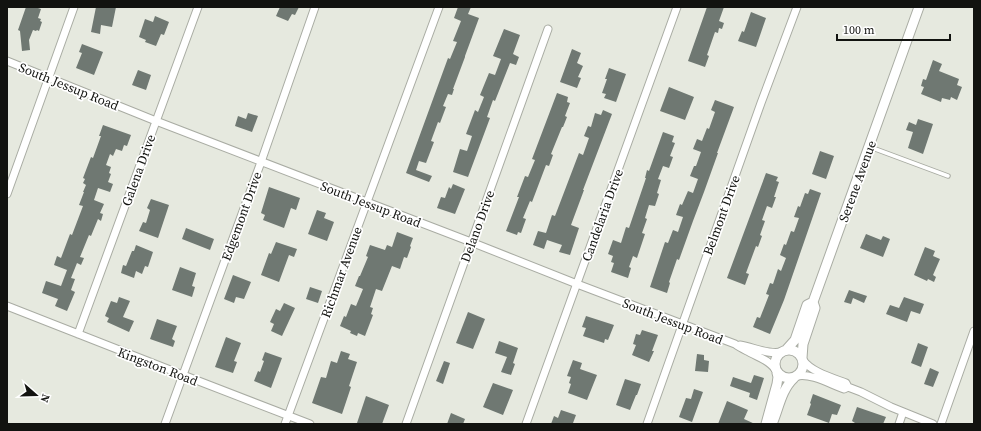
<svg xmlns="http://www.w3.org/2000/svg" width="981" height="431" font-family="'Source Serif 4',serif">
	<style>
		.building { fill: #6f7872 }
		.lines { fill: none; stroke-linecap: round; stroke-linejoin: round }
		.lane-casing { stroke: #a9aca3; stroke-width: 5.5 }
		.street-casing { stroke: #a9aca3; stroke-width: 9 }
		.secondary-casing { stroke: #a9aca3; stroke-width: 11 }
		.lane { stroke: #fff; stroke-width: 3.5 }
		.street { stroke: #fff; stroke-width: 7 }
		.secondary { stroke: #fff; stroke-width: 9 }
		.labels { text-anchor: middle; stroke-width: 3.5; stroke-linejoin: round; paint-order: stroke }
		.street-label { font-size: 13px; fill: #121310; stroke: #fff }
	</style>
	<rect width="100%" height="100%" fill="#e6e9df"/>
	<!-- building -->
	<path class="building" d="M26,7H35L41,9L38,18L41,19L40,21L42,22L39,31L37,30L36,31L33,30L29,40L30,50L22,51L20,31L18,30Z
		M96,7H116L112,27L101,25L100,34L91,32Z
		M280,7H299L295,15L292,14L288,21L276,16Z
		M458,7H471L468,14L479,18L465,56V57L453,89H454L452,95L448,94L443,106L446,107L440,123L438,122L431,141L434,142L426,163L419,161L416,170L432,176L429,182L406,173L448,58L450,59L457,42L453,41L461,21L454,18Z
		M707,7H724L719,21L724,23L722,29L719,28L718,33L715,32L707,55L709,56L705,67L688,61Z
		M751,12L766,18L756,47L738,41L742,31L744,32Z
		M155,16L169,22L164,35L161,34L156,46L145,42L146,40L139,37L145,19L153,22Z
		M504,29L520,35L513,54L519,57L516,65L510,63L495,101L493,100L487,117L490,118L468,177L453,172L460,149L467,151L472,136L466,134L475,110L478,112L484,97L480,95L489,73L495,75L501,59L493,56Z
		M82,44L103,52L94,75L76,68L82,53L79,52Z
		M572,49L581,53L577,63L583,66L578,77L581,78L577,88L560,82Z
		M933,60L942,64L939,71L959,79L957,85L962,87L957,100L951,97L950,100L942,98L941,102L921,94L924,87L921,86L923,79L926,80Z
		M609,68L626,74L616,102L604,98L606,94L602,93L607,79H605Z
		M138,70L151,75L146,90L132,85Z
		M669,87L694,97L685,120L660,111Z
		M557,93L568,97L567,102L570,103L565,116L567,117L563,127H562L551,154L553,155L549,166L546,165L532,202L530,201L523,218L526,219L521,233L518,232L517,235L506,231L519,197H517L525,176L528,177L535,160L532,159Z
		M715,100L734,107L717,153H718L704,192L693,221L679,260L677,259L669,282L670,283L667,293L650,287L665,242L668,243L673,230L678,232L683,217L676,215L680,204L682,205L688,191L693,193L698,179L690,176L694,166H696L701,152L693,149L697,139L702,141L707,128L709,129L715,112L711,110Z
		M603,110L612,114L583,190H584L571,225L579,228L570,255L559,252L562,245L547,240L544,249L533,245L538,231L546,233L552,215L555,216L579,153L583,155L589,138L584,136L588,126L591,127L595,113L601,115Z
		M248,113L258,116L252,132L235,126L238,116L246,119Z
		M918,119L933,124L923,154L908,148L913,132L906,130L909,122L916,125Z
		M103,125L131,135L127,146L124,145L122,151L116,149L113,156L110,154L106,165L111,167L109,173L111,174L108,182L113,184L110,192L98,188L94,200L104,204L100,213L103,214L101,221L98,219L91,236L89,235L80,257L84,258L81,265L77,263L71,278L75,279L71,290L75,292L67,311L55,306L58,299L42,293L46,281L61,286L67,270L54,265L57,256L61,258L70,234L72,235L83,206L79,205L84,192H83L86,185L83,183L85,179L83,178L91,157L93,158L101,136H99Z
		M663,132L674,136L672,142L675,143L670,156L673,157L669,168L663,166L658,179L661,180L657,193L659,194L655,206L649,205L645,218L647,219L642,233L645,234L637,258L633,256L629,267L631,268L628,278L611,272L614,263L611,262L613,256L608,254L613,240L621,243L626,227L629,228L646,178H645L647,170L649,171Z
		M820,151L834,156L826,179L812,174Z
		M766,173L778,177L776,181L779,182L774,197H776L772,208L767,206L762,220L765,221L760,235L762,236L758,247L756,246L746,273L749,274L745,285L727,278Z
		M453,184L465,189L455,214L437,208L441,197L445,198L449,187L451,189Z
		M269,187L300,198L296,210L291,208L284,228L263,220L265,215L261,213Z
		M810,189L821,193L784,300L770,334L753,327L757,317L760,318L769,295L766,294L770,283L773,284L778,269L781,271L786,258L780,255L784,244L786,245L791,231L794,232L799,218L794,217L798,206L800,207L805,193L808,194Z
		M151,199L169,205L158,238L139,231L143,222L146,223L150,210L147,208Z
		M317,210L326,213L324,218L334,222L327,241L308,234Z
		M186,228L214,239L210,250L182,239Z
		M397,232L413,238L410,246L411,247L407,258L404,257L400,269L392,266L382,291L376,289L370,307L373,308L371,314L373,315L365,336L358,333L357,336L350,333L351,331L340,326L344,316L346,317L351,304L356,306L363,289L355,286L359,276H360L368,257L366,256L370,245L385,250L387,245L392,247Z
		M866,234L881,240L883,236L890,239L883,257L860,248Z
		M276,242L297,249L294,257L289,255L279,282L261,275L269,253L271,254Z
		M136,245L153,252L148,267L145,266L142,274L136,271L134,278L121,273L123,265L126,266L132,251H134Z
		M925,247L935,251L933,256L940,259L933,275L936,277L934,282L928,279L927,281L914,275Z
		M180,267L196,273L192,286L195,287L192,297L172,290Z
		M233,275L251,282L244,299L236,297L234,303L224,299Z
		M310,287L322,291L318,303L306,299Z
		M849,290L867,296L864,303L853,298L851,304L844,302Z
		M119,297L130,301L123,317L134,321L129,332L107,322L109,318L105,316L111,301L117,303Z
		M904,297L924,304L920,314L911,311L907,322L886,314L890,305L899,308Z
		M284,303L295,308L282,336L271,331L274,324L270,322L276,309L280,311Z
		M468,312L485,319L473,349L456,343Z
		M586,316L614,325L608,340L605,339L604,343L583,336L586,328L582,327Z
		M157,319L177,326L172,339L175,341L173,347L150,339Z
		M642,330L658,335L652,351H654L649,362L632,355L636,345L633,344L636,334L640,335Z
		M226,337L241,343L234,361L237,362L233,373L215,367Z
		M499,341L518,348L513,363L515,364L511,375L501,372L507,357L495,353Z
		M918,343L928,347L921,367L911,363Z
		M341,351L350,354L348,359L357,362L349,386L351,387L342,414L312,403L321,377L326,378L331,361L337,363Z
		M265,352L282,358L271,388L254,381L258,371L260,372L264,361L262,360Z
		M697,354L704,355V360L709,361L708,372L695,371Z
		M573,360L582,363L580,369L597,375L587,400L568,393L571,384L569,383L571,377L567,376Z
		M444,361L450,363L443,384L436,381Z
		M930,368L939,372L933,387L924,384Z
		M754,375L764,378L757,400L749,397L750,393L730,386L733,377L751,383Z
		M625,379L641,384L637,395H636L630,410L616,405Z
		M493,383L513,390L503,415L483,407Z
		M694,389L703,392L692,422L679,417L686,398L691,399Z
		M813,394L841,405L837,415L832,414L829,423L807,415L811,404L810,403Z
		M366,396L389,405L382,424H360L357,423Z
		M727,401L748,410L744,419L755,424H718Z
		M857,407L886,417L883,424H855V423L852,421Z
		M561,410L576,415L573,423V424H551L554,416L558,418Z
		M451,413L465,419L463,424H447Z"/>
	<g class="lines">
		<!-- lane casing -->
		<g class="lane-casing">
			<path id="lane" d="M870,147L948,176"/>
		</g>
		<!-- street casing -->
		<g class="street-casing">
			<path id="street" d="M7,61L156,121L471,242L577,284L735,344C739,347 743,349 747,351C757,357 768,359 775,369
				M7,194L74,7
				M7,306L183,375L310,424
				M78,334L198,7
				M740,345C753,347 768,355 781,352
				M803,360C811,372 833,378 846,383L848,387
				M797,376C811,373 830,384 844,389L848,387L861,392L891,407L933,424
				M165,424L261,162L315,7
				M285,424L439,7
				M406,424L548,29
				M526,424L677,7
				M647,424L761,103L797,7
				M899,424L903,412
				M941,424L974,331"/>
		</g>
		<!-- secondary casing -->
		<g class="secondary-casing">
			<path id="secondary" d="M775 364a14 14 0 1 1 28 0a14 14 0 1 1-28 0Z
				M786,350L795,340L807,305L813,302L919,7
				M802,358L803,344L815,308L813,302
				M766,424L777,384L778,377L777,373
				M772,424C779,408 781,390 794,378"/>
		</g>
		<!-- lane -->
		<use href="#lane" class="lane"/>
		<!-- street -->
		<use href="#street" class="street"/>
		<!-- secondary -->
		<use href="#secondary" class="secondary"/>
	</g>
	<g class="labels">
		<!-- street labels -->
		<g class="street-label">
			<text transform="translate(69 86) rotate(22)" y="5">South Jessup Road</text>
			<text transform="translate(138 170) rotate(-70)" y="5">Galena Drive</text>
			<text transform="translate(857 181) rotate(-70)" y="5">Serene Avenue</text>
			<text transform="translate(371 204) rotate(21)" y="5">South Jessup Road</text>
			<text transform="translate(602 215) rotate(-70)" y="5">Candelaria Drive</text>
			<text transform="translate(721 215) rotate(-70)" y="5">Belmont Drive</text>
			<text transform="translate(241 216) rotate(-70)" y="5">Edgemont Drive</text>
			<text transform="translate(477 226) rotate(-70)" y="5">Delano Drive</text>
			<text transform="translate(341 272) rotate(-70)" y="5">Richmar Avenue</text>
			<text transform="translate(673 321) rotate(21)" y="5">South Jessup Road</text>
			<text transform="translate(158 366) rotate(21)" y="5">Kingston Road</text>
		</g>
	</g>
	<!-- border -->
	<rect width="981" height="431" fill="none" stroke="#121310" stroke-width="16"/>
	<!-- north arrow -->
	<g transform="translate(36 395) rotate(110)" stroke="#ffffff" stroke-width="3" paint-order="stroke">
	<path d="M0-3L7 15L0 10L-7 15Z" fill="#121310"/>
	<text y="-6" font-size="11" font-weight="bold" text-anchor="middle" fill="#121310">N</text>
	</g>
	<!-- scale -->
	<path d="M837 34v6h113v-6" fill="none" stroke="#121310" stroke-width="2"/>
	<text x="843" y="34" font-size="12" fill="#121310" stroke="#ffffff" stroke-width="3" paint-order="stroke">100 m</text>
</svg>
